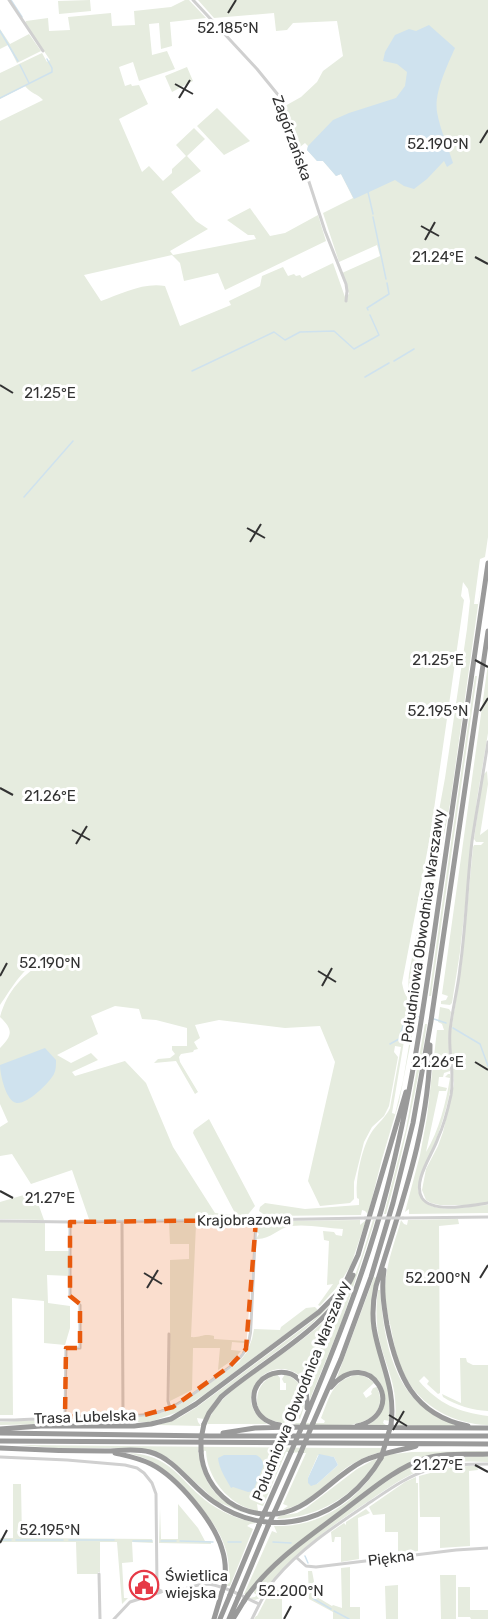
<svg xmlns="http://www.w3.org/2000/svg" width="488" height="1619" font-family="Rubik,sans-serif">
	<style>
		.green { fill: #e6ecdf; fill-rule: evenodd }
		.water { fill: #cfe2ee }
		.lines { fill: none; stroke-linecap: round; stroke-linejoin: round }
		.stream { stroke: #cfe2ee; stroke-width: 1.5 }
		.minor { stroke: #d0d0d0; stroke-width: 3 }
		.tertiary { stroke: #d0d0d0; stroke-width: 3 }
		.motorway { stroke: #9a9a9a; stroke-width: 5 }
		.tertiary-bridge { stroke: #d0d0d0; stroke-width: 3 }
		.motorway-bridge { stroke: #9a9a9a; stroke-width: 5 }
		.marked { fill: #e8590c; fill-opacity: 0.2; stroke: #e8590c; stroke-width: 4.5; stroke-dasharray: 12 8; stroke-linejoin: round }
		.ticks { fill: none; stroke: #333; stroke-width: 2 }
		.labels { text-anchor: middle; stroke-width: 6; stroke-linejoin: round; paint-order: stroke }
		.street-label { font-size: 15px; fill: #333; stroke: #fff }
		.poi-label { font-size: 15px; fill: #333; stroke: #fff; text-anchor: start }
		.ticks-label { font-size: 15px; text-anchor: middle; fill: #333; stroke: #fff; stroke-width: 6; stroke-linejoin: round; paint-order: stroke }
	</style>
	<rect width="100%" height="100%" fill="#fff"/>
	<!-- green -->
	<path class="green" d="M90,0L91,11L59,14L58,1Z
		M185,0H189L206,18L170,22L172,46L161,49L159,23L149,24L152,55L167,51L175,69L139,81L133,62L119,67L125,86L131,84L132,86L139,85L148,104L119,119L142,172L149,166L163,181L172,173V169L186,156L176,145L194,128L205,139L187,156L201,171L171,192L196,221L208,229L170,251L173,255L256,239L254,235H248L227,220L250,208L270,236L285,233L318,215L326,241L225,290L218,273L184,281L180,263L172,255L84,275L101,301C120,294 144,282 165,286L180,326L231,305L229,301L260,286L262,276L283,267L288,276L294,274L296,276L300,275L302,278L333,263L345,297L349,294L342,273L380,256L377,245L339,262L323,213L353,198L341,174L336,176L323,161H317L307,150L308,146L305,143L300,147L285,106L301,97L317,82L323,71L343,56L337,21L293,23L287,30L276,31L274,13L214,18L198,0H488V537L485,557L480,559L474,604H478L484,563L450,804L433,893L419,991H412L413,995L417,998V1000C407,994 408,985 409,974L445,778L467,629L470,601L468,589L463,582L461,596L464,600L430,837L402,983C404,993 406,1000 417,1003L414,1019L409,1021L406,1029L392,1113L395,1114L403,1081L412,1027L414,1026L399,1102L382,1159L368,1214L365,1211L362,1210L361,1215L266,1216L259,1211L260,1207L265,1203L305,1209L359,1205V1199L357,1198C355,1180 362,1145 373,1130C379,1122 386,1117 390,1108L401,1047L395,1046L394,1052L398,1057L389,1106L384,1116L372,1127L364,1142L354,1182V1199L350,1203L320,1206L308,1181L335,1062L320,1026L285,1028L219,1020L195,1025L200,1038L194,1042L198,1049L194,1050L193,1052L181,1054L179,1057L180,1062L198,1092L195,1094L176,1061L154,1063L158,1059L170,1058L175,1054L172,1050V1046H187V1028L156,1020L142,1019L139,1009L115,1006L91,1016L98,1034L57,1055L71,1063L91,1053L98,1060L72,1072L75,1076L125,1061L146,1083L173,1147L215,1213L236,1215L193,1133L194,1130L209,1119L255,1206L245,1218L244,1225L196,1224L191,1337C201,1338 203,1333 214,1336V1339L245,1341V1343L232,1342L231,1350L241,1351L234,1359L218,1370L220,1348H193L192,1390L170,1401V1260L189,1259V1244H170L169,1221L90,1222L72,1170L31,1184L12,1154L0,1156V1127L8,1122L0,1104V1048C12,1036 14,1030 0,1017C7,991 23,974 46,961L44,957C22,968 14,985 0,1005V121L43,100C38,94 30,93 25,86L0,99V73L42,53L47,62L50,60L25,23L26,21L48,18L49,31L70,30L68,17L111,13L112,26L135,25L134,11L171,7Z
		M0,29L10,44L29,34L41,51L17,63L8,45L0,49Z
		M187,67L193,81L172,92L165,76Z
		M217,108L250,141L224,155L197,126Z
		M488,664V733L477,799L460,952L452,1003L450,1005L441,1004V1001L446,1000L448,996L442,994Z
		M475,676H477L431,996H429Z
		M487,771L488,784L480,835L488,829V1202L466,1205H440L431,1203L426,1200L422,1190L426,1169L438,1146L443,1132L454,1084L450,1038L462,962L473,847L474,845H481L484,842H476L474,839L483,775Z
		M440,1007L449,1009L451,1012C448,1032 448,1048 451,1068L450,1071L444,1073L443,1077H439L438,1086L447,1088L446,1091H439L426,1152C439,1131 446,1102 450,1078L445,1077L448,1074H450C456,1094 427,1165 418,1188C422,1220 467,1205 488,1205V1213H486L409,1214V1209L405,1212L420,1155L427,1117L437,1030H444L442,1024L438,1022Z
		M425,1024H427C417,1089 403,1152 386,1214H384L406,1129Z
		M34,1192L44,1220L0,1219V1202Z
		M458,1219L459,1224L439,1226L440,1393L438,1394L427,1384L429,1381L424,1376L419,1381C439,1404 458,1412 488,1416V1425C454,1424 421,1407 405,1376C397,1361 394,1344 391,1328C388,1315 384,1300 385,1287C386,1264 395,1242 401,1220L404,1224L407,1225L408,1220Z
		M360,1220V1225L366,1220L351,1265L338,1286L320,1306L318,1305L333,1284L327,1285L329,1241L324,1240L323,1231L334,1232L336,1235L342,1236L343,1229C326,1228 308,1224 291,1226C278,1228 270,1240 256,1239L259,1234L257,1232L256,1229L266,1221Z
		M373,1220H375L342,1321L310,1399C310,1389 307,1381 299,1375C268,1353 228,1398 267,1424H207C215,1401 238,1386 257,1372C282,1354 316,1332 336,1309C356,1283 363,1251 373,1220Z
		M0,1222L45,1223V1251H70V1276L47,1275L48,1303L70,1306V1328L65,1345L44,1343V1301L12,1298L13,1415H0Z
		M374,1277L376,1278L372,1298L371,1320L373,1334L388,1384L390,1421L384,1420L383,1423L386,1425H368C408,1402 369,1348 336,1380Z
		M378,1290H380C383,1326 388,1366 411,1395C417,1402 425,1407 433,1413C442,1419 450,1424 462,1427L397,1425L401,1422L395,1421C399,1383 384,1366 378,1333C376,1318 376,1305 378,1290Z
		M341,1293C308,1335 260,1360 220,1395L214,1402L204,1419L197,1418L198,1422L201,1426L158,1425L179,1418L197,1407L311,1322L329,1306Z
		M315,1307L318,1310L205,1394L178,1412L150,1422L0,1425V1422L91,1417L92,1419H111V1417L151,1415L168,1411L184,1402L239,1362L247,1352L252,1339L254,1329L280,1330L281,1327L306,1308Z
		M460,1358H466L467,1362L473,1365H488V1411C472,1410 457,1406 443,1397L442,1394L461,1403Z
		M277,1374L280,1378V1390H286V1383H284L282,1379L285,1374C306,1383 308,1399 300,1419L296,1418V1423H324L325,1421L321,1418C329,1399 331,1383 352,1376C361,1373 367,1377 374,1383L363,1393L366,1398L372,1394L371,1392L373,1388L377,1387C387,1410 371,1421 351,1425C338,1425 326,1425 313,1425C293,1425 250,1426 258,1393C260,1384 268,1377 277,1374Z
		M19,1445L339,1448H382L381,1452C369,1455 356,1461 346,1468C325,1484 309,1504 282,1510L288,1506L283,1504L306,1453L286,1452L263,1506L257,1504L258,1511C229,1506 207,1478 206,1451L198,1450C204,1486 215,1498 246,1514L216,1501L170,1459L154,1451L135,1448H54ZM318,1455L334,1457L338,1465L317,1484L308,1478Z
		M488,1451L415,1461L292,1547L246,1595L244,1594L272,1531L277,1533L274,1526C323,1528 363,1497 385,1455L412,1452Z
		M128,1453C170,1455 176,1476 205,1500C220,1512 238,1519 256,1523L250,1524L247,1526L253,1529L230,1586H227C235,1549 215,1524 193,1497C181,1483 167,1469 150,1461C143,1457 135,1455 128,1453Z
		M488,1456V1462C468,1461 448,1461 429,1467C407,1474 388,1488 369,1501C328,1528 287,1557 260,1598L255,1600L249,1598L255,1597L257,1595L254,1593V1590C295,1542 350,1508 400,1472C431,1455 455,1457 488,1456Z
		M375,1459L377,1460C355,1496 319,1517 277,1519L279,1516L297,1513L306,1508L357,1469Z
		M469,1466H477L478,1470L469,1471L470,1546L440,1548V1517H420L419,1476L453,1467L454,1472L455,1471V1467Z
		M416,1477V1483H418V1551L398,1554V1532H385V1514L373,1515L369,1507L405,1482Z
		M13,1484H21L22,1538L152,1539L153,1543L132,1542L133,1562L122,1563L124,1598H128L122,1604L117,1542H100V1572H98V1574H77L76,1542H0V1538H13Z
		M178,1504L198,1528L205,1541H211V1544L159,1543L160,1508L161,1539H178Z
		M366,1509L370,1513L358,1518L359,1559L341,1562V1537H335L334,1542H332L331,1532L344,1523L346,1525V1522Z
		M350,1567V1607H360V1619H333V1612L309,1599L308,1571H312L317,1597L332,1606L333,1605L342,1608L341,1568Z
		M440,1575H456V1619H441Z
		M274,1585L282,1589V1619H254L256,1616H257L268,1595L270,1597L272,1595L269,1592Z
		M398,1585V1619H386L385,1586Z
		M458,1587H470V1610H488V1619H471L470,1617H458Z"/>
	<!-- water -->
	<path class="water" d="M429,25L455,48C447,66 434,93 437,112C440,129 448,147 453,163L447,167L444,161L427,179L414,189L404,186L395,180L354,199L341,174L336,176L323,161H317L307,150L308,146L333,120L349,113L396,98L405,86L407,72L397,64L383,61L385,52L395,35L409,29L416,31Z
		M45,1048L56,1060C56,1065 56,1070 54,1074C49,1083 28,1104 17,1103C6,1102 0,1074 0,1065Z
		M319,1454L334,1457L338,1465L317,1484L311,1486L308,1483V1478Z
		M224,1455H256C261,1457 264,1462 263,1467L253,1491L248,1492L233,1487L231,1488C226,1479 219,1469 218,1458Z"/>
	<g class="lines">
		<!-- stream -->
		<path class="stream" d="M11,0L22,17
			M0,31L18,61
			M20,65L29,83
			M0,98L52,72V68L47,59
			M368,192L373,214
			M373,217L386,279
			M368,310L367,308L389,294L387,283
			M394,361L414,349
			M192,371L274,332L285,340L300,332L334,331L354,349L379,335L370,315
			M365,377L389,363
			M24,497L73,441
			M434,1019L446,1023
			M453,1028L480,1044L488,1066
			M390,1044L399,1039L403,1026L408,1017L413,1016L420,1017
			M0,1540H11
			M16,1540H63
			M69,1540H114
			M133,1541H152
			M161,1541H176
			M180,1541L213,1542
			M228,1542H241
			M273,1542L291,1543
			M305,1556L308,1563
			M314,1591V1599L331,1609
			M334,1611L349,1619"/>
		<!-- minor -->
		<path class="minor" d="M9,0L43,51
			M193,0L257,69L279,96L284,105L325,231L346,284L347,291L346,301
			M488,742C483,775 477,808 472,841C467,883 466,926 460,968C458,989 452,1010 450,1031C448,1053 455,1073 451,1095C448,1109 444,1125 438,1138C433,1154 412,1181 422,1198C433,1214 472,1205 488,1203
			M0,1221L70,1222L256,1220
			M122,1222L123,1415
			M169,1334L168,1401L170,1408
			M65,1417L66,1348H80V1305L70,1296V1222
			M297,1558L306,1566L316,1567L456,1550L488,1548
			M99,1574L100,1619
			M114,1619L130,1602L161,1592"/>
		<!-- tertiary -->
		<path class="tertiary" d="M403,1218L488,1217
			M0,1420C29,1421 58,1416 87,1416C110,1415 134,1418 156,1413C178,1407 196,1392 215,1378C224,1371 236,1364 243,1354C249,1345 251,1335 251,1324L256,1220L365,1218
			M0,1457L67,1460L125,1465L137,1468L144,1473L152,1483L156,1494L157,1586L159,1590C169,1596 192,1585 205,1584C221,1584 244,1597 259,1604
			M252,1619C259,1605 265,1591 275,1579C302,1547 338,1524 372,1501C390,1489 408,1476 428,1470C448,1464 468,1464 488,1464"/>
		<!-- motorway -->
		<path class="motorway" d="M384,1270C381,1289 384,1307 387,1325C397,1375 413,1415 468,1426
			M331,1387C369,1343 411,1412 357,1426
			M313,1423L341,1359L371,1277L393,1203L413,1123L431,1021L488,631
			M204,1424L209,1413L221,1397C263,1360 330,1329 353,1275
			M303,1424C335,1347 366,1270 387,1189C412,1094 425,997 439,900C455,787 472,675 488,563
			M280,1425C268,1423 259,1418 255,1406C244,1368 311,1354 307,1408
			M391,1425C396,1387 380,1364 374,1328C372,1314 373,1300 376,1286C400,1207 430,1128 430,1045
			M0,1429L41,1426H134L151,1424L171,1419L196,1404L319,1312L338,1293L347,1279L358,1255L406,1092
			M0,1433L210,1436H488
			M223,1433L255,1428L290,1427L488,1428
			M0,1441L488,1444
			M0,1448C35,1450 70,1451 105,1451C120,1451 135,1448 150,1452C176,1459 192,1488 214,1502C274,1544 346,1518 381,1458
			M201,1451C202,1472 213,1490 229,1502C239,1509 251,1513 264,1514C306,1518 328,1479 363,1461C380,1453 398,1451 416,1446
			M115,1453C128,1456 139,1458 151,1464C177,1477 214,1521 222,1549C226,1561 226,1574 224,1586
			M265,1511L291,1452
			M275,1511L301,1452
			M232,1590L259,1525
			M240,1593L268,1526
			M248,1595C274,1559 312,1535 347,1508C371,1490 396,1468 424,1459C445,1452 467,1455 488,1454
			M214,1619L222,1592
			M220,1619L230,1595
			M229,1619L238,1598
			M233,1619L244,1601"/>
		<!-- tertiary-bridge -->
		<path class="tertiary-bridge" d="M365,1218H403"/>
		<!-- motorway-bridge -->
		<path class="motorway-bridge" d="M201,1451V1439L204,1424
			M291,1452L303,1424
			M301,1452L313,1423
			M381,1458L391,1425
			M259,1525L265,1511
			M268,1526L275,1511
			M222,1592L224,1586
			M230,1595L232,1590
			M238,1598L240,1593
			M244,1601L248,1595"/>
	</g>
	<!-- marked area -->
	<path class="marked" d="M256,1220L246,1349L230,1366L173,1407L144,1415L65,1417L66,1348H80V1304L70,1296V1222Z"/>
	<!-- ticks -->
	<path class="ticks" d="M228,13L236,0M175,84L193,94M179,98L190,80M480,143L488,130M421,226L439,236M425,240L435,222M475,257L488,264M0,385L13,393M247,528L265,538M250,542L261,524M475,660L488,667M480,711L488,698M0,788L13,795M72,830L90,840M76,844L87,826M318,971L336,982M0,976L7,963M322,986L332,968M475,1062L488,1070M0,1191L13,1198M144,1273L162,1284M480,1278L488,1265M147,1288L158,1270M389,1415L407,1426M393,1430L404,1411M475,1465L488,1472M0,1543L7,1530M284,1619L291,1606"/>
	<!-- icons -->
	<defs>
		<g id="civic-ring" transform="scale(1.5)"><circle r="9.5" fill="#fff" stroke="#e63946" stroke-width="1.5"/><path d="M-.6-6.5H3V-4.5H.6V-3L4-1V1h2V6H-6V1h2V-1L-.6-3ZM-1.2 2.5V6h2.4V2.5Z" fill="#e63946"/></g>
	</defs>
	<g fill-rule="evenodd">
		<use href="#civic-ring" x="144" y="1585"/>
	</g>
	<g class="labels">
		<!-- street labels -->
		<g class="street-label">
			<text transform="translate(292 138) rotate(70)" y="5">Zagórzańska</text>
			<text transform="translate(423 926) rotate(-82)" y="5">Południowa Obwodnica Warszawy</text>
			<text transform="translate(244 1220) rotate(-1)" y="5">Krajobrazowa</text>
			<text transform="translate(301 1391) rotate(-68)" y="5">Południowa Obwodnica Warszawy</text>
			<text transform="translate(85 1417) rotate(-2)" y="5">Trasa Lubelska</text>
			<text transform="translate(391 1558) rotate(-7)" y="5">Piękna</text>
		</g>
		<!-- poi labels -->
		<g class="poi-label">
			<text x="165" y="1581">Świetlica<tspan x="165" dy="17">wiejska</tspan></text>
		</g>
	</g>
	<g class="ticks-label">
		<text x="228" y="33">52.185°N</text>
		<text x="438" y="149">52.190°N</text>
		<text x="438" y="262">21.24°E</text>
		<text x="50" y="398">21.25°E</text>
		<text x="438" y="665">21.25°E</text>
		<text x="438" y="716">52.195°N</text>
		<text x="50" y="801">21.26°E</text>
		<text x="50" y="968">52.190°N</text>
		<text x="438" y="1067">21.26°E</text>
		<text x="50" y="1203">21.27°E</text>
		<text x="438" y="1283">52.200°N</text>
		<text x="438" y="1470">21.27°E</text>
		<text x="50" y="1535">52.195°N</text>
		<text x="291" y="1596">52.200°N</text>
	</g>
</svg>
